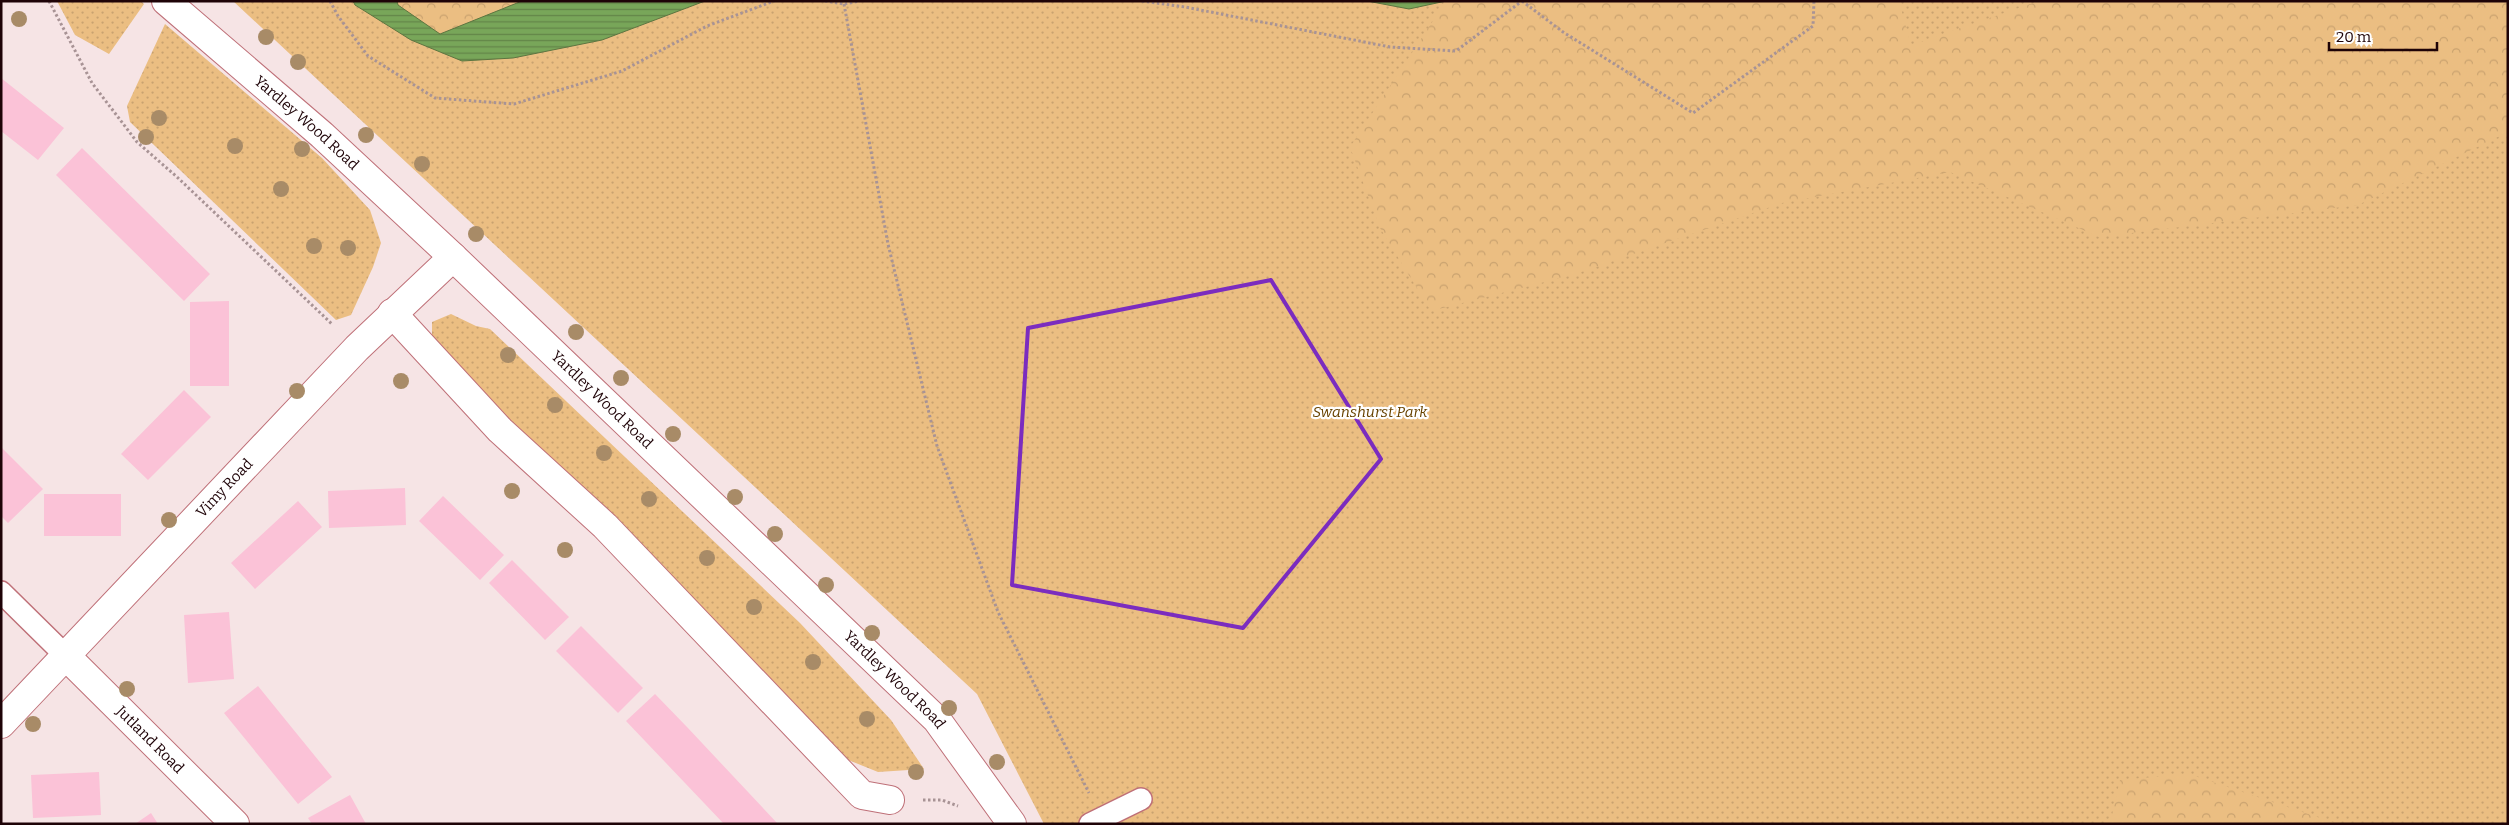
<svg xmlns="http://www.w3.org/2000/svg" width="2509" height="825" font-family="Bitter,serif">
	<style>
		.grass { fill: url(#grass-dots) }
		.forest { fill: url(#forest-crowns) }
		.water { fill: url(#water-rules); stroke: #5d7540 }
		.building { fill: #fbc2d7 }
		.lines { fill: none; stroke-linecap: round; stroke-linejoin: round }
		.service-casing { stroke: #bf7078; stroke-width: 24 }
		.minor-casing { stroke: #bf7078; stroke-width: 30 }
		.tertiary-casing { stroke: #bf7078; stroke-width: 30 }
		.path { stroke: #a89395; stroke-width: 3; stroke-dasharray: 2.5 2.5; stroke-linecap: butt }
		.service { stroke: #fff; stroke-width: 21 }
		.minor { stroke: #fff; stroke-width: 28 }
		.tertiary { stroke: #fff; stroke-width: 28 }
		.tree { fill: #a88b67 }
		.marked { fill: none; stroke: #7b2cbf; stroke-width: 4; stroke-linejoin: round }
		.labels { text-anchor: middle; stroke-width: 4.5; stroke-linejoin: round; paint-order: stroke }
		.street-label { font-size: 15px; fill: #1e0307; stroke: #fff }
		.park-label { font-size: 15px; font-style: italic; fill: #684300; stroke: #fff }
	</style>
	<defs>
		<pattern id="grass-dots" width="8" height="8" patternUnits="userSpaceOnUse" patternTransform="scale(1.25)"><rect width="8" height="8" fill="#ebbe82"/><path d="M2 2h.1M6 6h.1" fill="none" stroke="#c9a26f" stroke-width="1.8" stroke-linecap="round"/></pattern>
		<pattern id="forest-crowns" width="20" height="18" patternUnits="userSpaceOnUse" patternTransform="scale(1.25)"><rect width="20" height="18" fill="#ebbe82"/><path d="M2 6a3 3 0 1 1 6 0M12 15a3 3 0 1 1 6 0" fill="none" stroke="#c9a26f"/></pattern>
		<pattern id="water-rules" width="6" height="5" patternUnits="userSpaceOnUse" patternTransform="scale(1.25)"><rect width="6" height="5" fill="#78a659"/><path d="M0 2.5h6" fill="none" stroke="#628548"/></pattern>
	</defs>
	<rect width="100%" height="100%" fill="#f6e4e5"/>
	<!-- grass -->
	<path class="grass" d="M57,1H141L144,4L109,54L75,35Z
		M233,1H2508V824H1044L977,694Z
		M165,24L322,158L370,210L381,243L373,267L351,315L336,320L130,122L127,106Z
		M451,314L476,326L490,329L800,623L891,720L924,769L878,772L831,753L615,521L432,345V322Z"/>
	<!-- forest -->
	<path class="forest" d="M397,1H522L440,34L398,5Z
		M1446,1H1899L1911,45L2039,1H2508V132L2358,205L2099,237L1950,172L1782,203L1572,275L1431,311L1380,228L1350,147Z
		M2189,774L2338,824H2110L2120,780Z"/>
	<!-- water -->
	<path class="water" d="M353,1H397L398,5L440,34L522,1H705L602,40L513,58L462,61L411,40L355,5Z
		M1367,1H1446L1409,9Z"/>
	<!-- building -->
	<path class="building" d="M1,78L64,128L38,160L1,131Z
		M82,148L210,274L184,301L56,175Z
		M229,301V386H190V302Z
		M184,390L211,417L148,480L121,454Z
		M1,447L43,489L8,523L1,516Z
		M405,488L406,525L329,528L328,491Z
		M44,494H121V536H44Z
		M443,496L504,555L480,580L419,521Z
		M298,501L322,527L255,589L231,563Z
		M512,560L569,617L545,640L489,583Z
		M229,612L234,679L188,683L184,615Z
		M581,626L643,688L618,713L556,651Z
		M258,686L332,777L298,804L224,713Z
		M655,694L687,727L778,824H724L626,721Z
		M99,772L101,815L33,818L31,775Z
		M350,795L366,824H312L308,818Z
		M151,813L158,824H135Z"/>
	<g class="lines">
		<!-- service casing -->
		<g class="service-casing">
			<path id="service" d="M1,592L65,655
				M1090,824L1141,799"/>
		</g>
		<!-- minor casing -->
		<g class="minor-casing">
			<g id="minor">
				<path d="M392,313L500,430L605,526L862,795L890,800"/>
				<path id="s1" d="M65,655L235,824"/>
				<path id="s2" d="M1,724L357,348L453,257"/>
			</g>
		</g>
		<!-- tertiary casing -->
		<g class="tertiary-casing">
			<g id="tertiary">
				<path id="s3" d="M166,1L322,135L453,257L937,720L1012,824"/>
			</g>
		</g>
		<!-- path -->
		<path class="path" d="M49,1L92,83L137,142L177,177L333,325
			M330,1L338,16L368,56L435,98L514,104L622,71L707,26L774,1
			M825,1L844,4L860,1
			M1142,1L1185,7L1390,47L1456,51L1522,1
			M1522,1L1563,32L1693,113L1813,26L1814,1
			M844,4L888,244L937,446L998,612L1089,793
			M923,800H942L958,806"/>
		<!-- service -->
		<use href="#service" class="service"/>
		<!-- minor -->
		<use href="#minor" class="minor"/>
		<!-- tertiary -->
		<use href="#tertiary" class="tertiary"/>
	</g>
	<!-- trees -->
	<g class="tree">
		<circle cx="19" cy="19" r="8"/>
		<circle cx="266" cy="37" r="8"/>
		<circle cx="298" cy="62" r="8"/>
		<circle cx="159" cy="118" r="8"/>
		<circle cx="366" cy="135" r="8"/>
		<circle cx="146" cy="137" r="8"/>
		<circle cx="235" cy="146" r="8"/>
		<circle cx="302" cy="149" r="8"/>
		<circle cx="422" cy="164" r="8"/>
		<circle cx="281" cy="189" r="8"/>
		<circle cx="476" cy="234" r="8"/>
		<circle cx="314" cy="246" r="8"/>
		<circle cx="348" cy="248" r="8"/>
		<circle cx="576" cy="332" r="8"/>
		<circle cx="508" cy="355" r="8"/>
		<circle cx="621" cy="378" r="8"/>
		<circle cx="401" cy="381" r="8"/>
		<circle cx="297" cy="391" r="8"/>
		<circle cx="555" cy="405" r="8"/>
		<circle cx="673" cy="434" r="8"/>
		<circle cx="604" cy="453" r="8"/>
		<circle cx="512" cy="491" r="8"/>
		<circle cx="735" cy="497" r="8"/>
		<circle cx="649" cy="499" r="8"/>
		<circle cx="169" cy="520" r="8"/>
		<circle cx="775" cy="534" r="8"/>
		<circle cx="565" cy="550" r="8"/>
		<circle cx="707" cy="558" r="8"/>
		<circle cx="826" cy="585" r="8"/>
		<circle cx="754" cy="607" r="8"/>
		<circle cx="872" cy="633" r="8"/>
		<circle cx="813" cy="662" r="8"/>
		<circle cx="127" cy="689" r="8"/>
		<circle cx="949" cy="708" r="8"/>
		<circle cx="867" cy="719" r="8"/>
		<circle cx="33" cy="724" r="8"/>
		<circle cx="997" cy="762" r="8"/>
		<circle cx="916" cy="772" r="8"/>
	</g>
	<!-- marked area -->
	<path class="marked" d="M1271,280L1381,459L1243,628L1012,585L1028,328Z"/>
	<g class="labels">
		<!-- street labels -->
		<g class="street-label">
			<text dy="5" stroke="none"><textPath href="#s3" startOffset="186">Yardley Wood Road</textPath></text>
			<text dy="5" stroke="none"><textPath href="#s3" startOffset="591">Yardley Wood Road</textPath></text>
			<text dy="5" stroke="none"><textPath href="#s2" startOffset="325">Vimy Road</textPath></text>
			<text dy="5" stroke="none"><textPath href="#s3" startOffset="996">Yardley Wood Road</textPath></text>
			<text dy="5" stroke="none"><textPath href="#s1" startOffset="120">Jutland Road</textPath></text>
		</g>
		<!-- park labels -->
		<g class="park-label">
			<text x="1370" y="417">Swanshurst Park</text>
		</g>
	</g>
	<!-- border -->
	<rect width="2509" height="825" fill="none" stroke="#1e0307" stroke-width="5"/>
	<!-- scale -->
	<path d="M2329 42v8h108v-8" fill="none" stroke="#1e0307" stroke-width="2.5"/>
	<text x="2336" y="42" font-size="15" fill="#1e0307" stroke="#ffffff" stroke-width="4" paint-order="stroke">20 m</text>
</svg>
